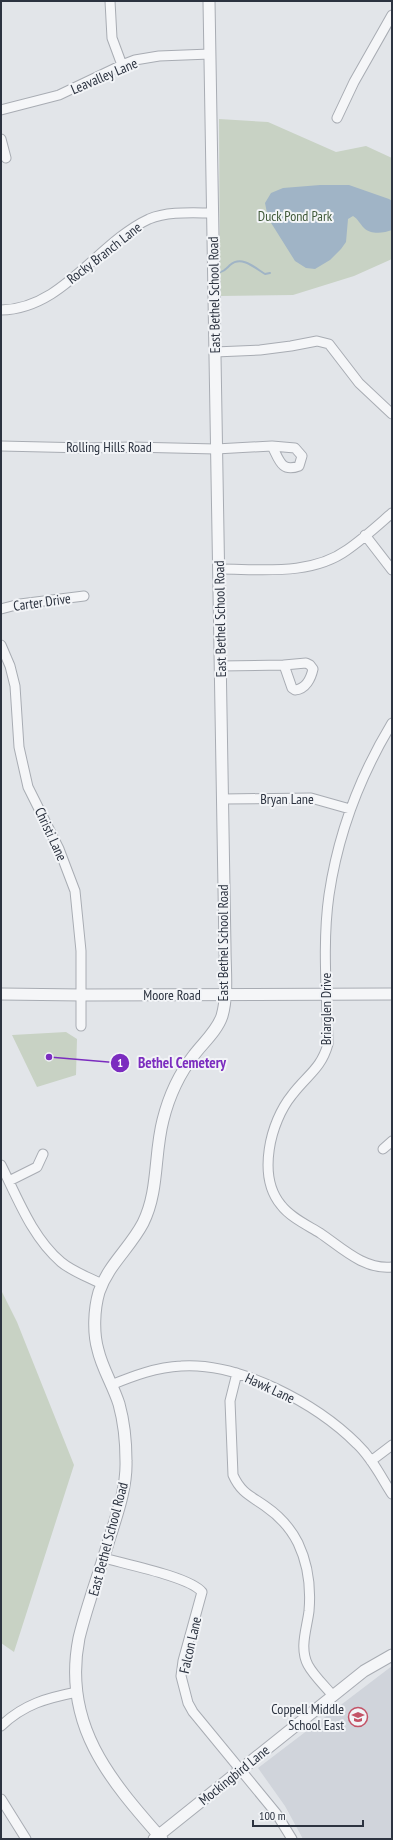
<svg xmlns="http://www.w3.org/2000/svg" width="393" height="1840" font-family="'PT Sans Narrow',sans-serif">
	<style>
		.built { fill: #d0d4db }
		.green { fill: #c8d2c4 }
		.water { fill: #a0b4c6 }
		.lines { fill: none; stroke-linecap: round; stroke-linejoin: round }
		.stream { stroke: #a0b4c6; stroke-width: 2 }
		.minor-casing { stroke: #a8acb3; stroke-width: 11 }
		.tertiary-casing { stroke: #a8acb3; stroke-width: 13 }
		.minor { stroke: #f5f6f8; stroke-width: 9 }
		.tertiary { stroke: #f5f6f8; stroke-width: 11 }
		.labels { text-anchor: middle; stroke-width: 4; stroke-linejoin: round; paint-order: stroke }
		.street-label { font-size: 14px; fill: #2c3340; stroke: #f2f4f7 }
		.park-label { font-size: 14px; fill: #415a3a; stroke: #f2f4f7 }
		.poi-label { font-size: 14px; fill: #2c3340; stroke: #f2f4f7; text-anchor: end }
		.leader { fill: none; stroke: #7b2cbf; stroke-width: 1.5 }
		.callout-dot { fill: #7b2cbf; stroke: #f2f4f7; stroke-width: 1.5 }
		.mark-label { font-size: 12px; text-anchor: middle; font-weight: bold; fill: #fff }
		.callout-label { font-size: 15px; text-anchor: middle; font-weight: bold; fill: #7b2cbf; stroke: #f2f4f7; stroke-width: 4; stroke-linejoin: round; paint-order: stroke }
	</style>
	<rect width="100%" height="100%" fill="#e2e5e9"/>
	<!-- built -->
	<path class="built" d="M392,1666V1839H303L285,1806L258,1768Z"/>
	<!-- green -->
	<path class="green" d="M219,119L268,122L336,152L366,146L392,158V259L354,276L293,295L220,296Z
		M66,1032L77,1039L76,1075L37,1087L12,1035Z
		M1,1290L17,1322L74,1465L14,1652L1,1643Z"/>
	<!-- water -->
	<path class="water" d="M320,185H349L389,199L392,201V230C384,233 371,235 364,228C360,224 358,219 353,216L348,219L346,242L341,249L330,260L315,269L306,268L295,261L268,218L265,203L271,193L283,188Z"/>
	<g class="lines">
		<!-- stream -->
		<path class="stream" d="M217,273C223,272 225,270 230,265C242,255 255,268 265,274L270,273"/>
		<!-- minor casing -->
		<g class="minor-casing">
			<path id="minor" d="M110,1L112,38L122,65
				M1,110L59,95L122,65L135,60L159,56L210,54
				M337,118L354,82L392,15
				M1,139L6,158
				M1,310C63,309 97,243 149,219C168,211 193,213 213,213
				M215,352L260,350L291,346L317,341L329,344L359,383L392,414
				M1,446L87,448L131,447L216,449L272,446L295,448L302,456L299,466C281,473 279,459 272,446
				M365,535L392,570
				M219,569C261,569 311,576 347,550C363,539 377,526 392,513
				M1,609L20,604L84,596
				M1,645L10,666L15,686L19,747L28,787L59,849L75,891L81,951V1026
				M306,663L310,665L313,669C311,678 306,689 295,690L292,688L284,665Z
				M220,666L284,665
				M392,723C360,776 338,834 329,895C322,944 327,995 328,1044C321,1069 307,1075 292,1095C270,1122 257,1176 281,1205C290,1217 307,1225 320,1233C342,1248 364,1270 392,1267
				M223,799L311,798L350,809
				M383,1149L392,1141
				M1,1165C18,1199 32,1237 61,1262C73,1272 88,1277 102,1284
				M9,1181L37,1167L43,1154
				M237,1373L230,1401L233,1475C241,1493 251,1496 265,1506C278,1515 291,1529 298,1543C308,1564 311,1588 309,1611C307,1628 299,1648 308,1665C314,1676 325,1686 333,1696
				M111,1385C133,1376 157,1367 181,1366C240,1362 317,1404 357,1444C372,1458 381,1477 392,1494
				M371,1461L392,1445
				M104,1558C125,1564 190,1577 202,1592L183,1661L181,1676L188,1703L193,1712L276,1813L292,1839
				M1,1726C24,1704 47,1698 77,1692
				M1,1799L26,1839"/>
		</g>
		<!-- tertiary casing -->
		<g class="tertiary-casing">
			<path id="tertiary" d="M1,994L82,995L392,994
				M154,1839L364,1671L392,1655
				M162,1839C109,1779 62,1724 79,1638C86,1609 97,1579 106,1550C114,1522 127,1491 126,1461C126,1442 124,1422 119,1404C113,1385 102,1368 98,1350C93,1333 94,1309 99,1292C108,1265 130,1248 143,1223C159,1191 154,1154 163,1120C169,1096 179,1074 194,1055C203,1043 217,1031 222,1016C228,995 225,970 225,948L209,1"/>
		</g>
		<!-- minor -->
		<use href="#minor" class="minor"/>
		<!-- tertiary -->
		<use href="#tertiary" class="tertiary"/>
	</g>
	<!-- icons -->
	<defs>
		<g id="school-ring" transform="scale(1)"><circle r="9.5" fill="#f2f4f7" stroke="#c35367" stroke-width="1.5"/><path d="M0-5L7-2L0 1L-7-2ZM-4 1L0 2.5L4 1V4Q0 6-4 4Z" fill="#c35367"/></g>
	</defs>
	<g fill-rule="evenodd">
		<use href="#school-ring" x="358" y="1717"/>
	</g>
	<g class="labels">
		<!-- street labels -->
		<g class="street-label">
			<text transform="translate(104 76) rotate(-23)" y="5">Leavalley Lane</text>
			<text transform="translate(104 253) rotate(-38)" y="5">Rocky Branch Lane</text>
			<text transform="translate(214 295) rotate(-91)" y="5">East Bethel School Road</text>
			<text x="109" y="452">Rolling Hills Road</text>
			<text transform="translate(42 602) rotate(-8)" y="5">Carter Drive</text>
			<text transform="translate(220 619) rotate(-91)" y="5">East Bethel School Road</text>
			<text x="287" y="804">Bryan Lane</text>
			<text transform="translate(51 834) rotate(65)" y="5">Christi Lane</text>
			<text transform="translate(223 943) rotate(-90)" y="5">East Bethel School Road</text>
			<text x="172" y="1000">Moore Road</text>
			<text transform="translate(326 1009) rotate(-90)" y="5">Briarglen Drive</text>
			<text transform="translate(270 1388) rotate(25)" y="5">Hawk Lane</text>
			<text transform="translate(108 1539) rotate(-75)" y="5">East Bethel School Road</text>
			<text transform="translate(190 1645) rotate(-77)" y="5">Falcon Lane</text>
			<text transform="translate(234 1775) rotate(-39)" y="5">Mockingbird Lane</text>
		</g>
		<!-- park labels -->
		<g class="park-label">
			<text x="295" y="221">Duck Pond Park</text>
		</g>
		<!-- poi labels -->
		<g class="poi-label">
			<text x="344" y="1714">Coppell Middle<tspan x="344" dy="16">School East</tspan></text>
		</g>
	</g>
	<!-- callouts -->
	<path class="leader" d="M49 1057L120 1063"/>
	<g class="callout-dot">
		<circle cx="49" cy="1057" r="4"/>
		<circle cx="120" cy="1063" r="10"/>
	</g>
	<g class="mark-label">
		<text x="120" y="1067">1</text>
	</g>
	<g class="callout-label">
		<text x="182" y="1068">Bethel Cemetery</text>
	</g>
	<!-- border -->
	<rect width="393" height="1840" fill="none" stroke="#2c3340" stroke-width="4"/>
	<!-- scale -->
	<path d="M253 1820v6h110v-6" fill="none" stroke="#2c3340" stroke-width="2"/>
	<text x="259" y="1820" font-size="12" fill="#2c3340" stroke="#f2f4f7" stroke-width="3" paint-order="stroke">100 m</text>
</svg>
